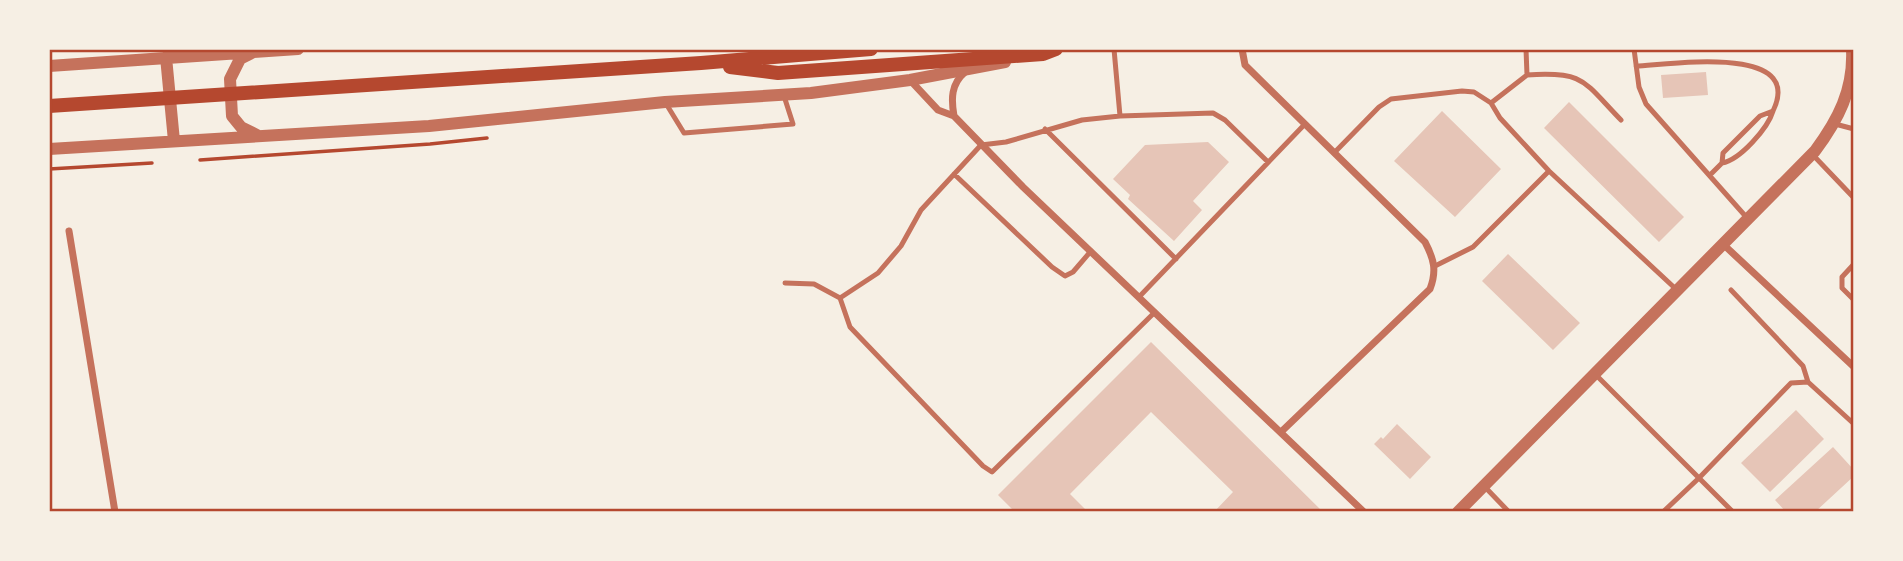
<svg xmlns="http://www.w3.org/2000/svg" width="1903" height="561" font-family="Commissioner,sans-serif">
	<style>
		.building { fill: #e6c5b7 }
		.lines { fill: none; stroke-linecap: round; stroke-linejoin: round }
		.path { stroke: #b5482f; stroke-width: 3.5 }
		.service { stroke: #c5725c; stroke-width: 5 }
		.minor { stroke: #c5725c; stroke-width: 7 }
		.tertiary { stroke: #c5725c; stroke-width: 12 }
		.secondary { stroke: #b5482f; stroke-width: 14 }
		.neatline { fill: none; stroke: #b5482f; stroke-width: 2.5 }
	</style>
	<rect width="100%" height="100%" fill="#f6efe4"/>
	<!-- building -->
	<path class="building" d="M1706,72L1708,95L1663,98L1661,75Z
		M1569,102L1684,217L1659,242L1544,128Z
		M1442,111L1501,169L1455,217L1394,161Z
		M1208,142L1229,162L1193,201L1202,210L1174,241L1128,199L1130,195L1113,179L1145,145Z
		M1508,254L1580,323L1553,350L1482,281Z
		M1151,342L1323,512H1214L1233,492L1151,412L1070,494L1088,512H1015L998,495Z
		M1796,410L1824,439L1770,492L1741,463Z
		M1397,424L1431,457L1410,479L1374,444L1381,437L1383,439Z
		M1833,447L1854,470V476L1815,512H1786L1775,500Z"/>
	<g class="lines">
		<!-- path -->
		<path class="path" d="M200,160L430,144L487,138
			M49,169L152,163"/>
		<!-- service -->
		<path class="service" d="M1634,49L1639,87L1646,104L1748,219
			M1636,66C1667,65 1806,43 1773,111L1760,116L1723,153L1722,163L1710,175
			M1527,75C1585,71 1583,81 1621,120
			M665,102L684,133L793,124L784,96
			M1491,103L1527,75L1526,49
			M1120,116L1213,113L1225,120L1268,162
			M1835,124L1854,129
			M1045,129L1176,259
			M1334,153L1379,107L1391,99L1462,91L1474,92L1491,103L1500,118L1549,171L1678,291
			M1812,154L1854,198
			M1722,163C1740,160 1768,128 1773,111
			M954,174L1052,267L1065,276L1073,272L1091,251
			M1854,264L1842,277V288L1854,300
			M1435,266L1473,247L1549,171
			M785,283L814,284L840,298L878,273L901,246L921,210L981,145L1006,142L1082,120L1120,116L1114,49
			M1731,290L1803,366L1808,382
			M1139,297L1304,125
			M840,298L850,327L983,466L992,472L1155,312
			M1595,374L1733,512
			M1484,486L1509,512
			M1663,512L1699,478L1791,383L1808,382L1854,424"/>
		<!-- minor -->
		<path class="minor" d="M1242,49L1245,65L1425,242C1434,259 1437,271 1430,289L1281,432
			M910,80L938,110L954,116L1023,187L1364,512
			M954,116C951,99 951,84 965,72
			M69,231L115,512
			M1724,245L1854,367"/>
		<!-- tertiary -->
		<path class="tertiary" d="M252,53L240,59L230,79L232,116L241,127L257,135
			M166,57L174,141
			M49,66L298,49
			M49,149L429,126L665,102L811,93L910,80L1005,62
			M1458,512L1815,151C1838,120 1854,90 1852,49"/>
		<!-- secondary -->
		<path class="secondary" d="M730,67L778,73L1043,54L1056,49
			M49,106L701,63L871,49"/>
	</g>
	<!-- border -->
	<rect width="1903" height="561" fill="none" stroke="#f6efe4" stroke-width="102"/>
	<rect x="51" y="51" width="1801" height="459" class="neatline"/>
</svg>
